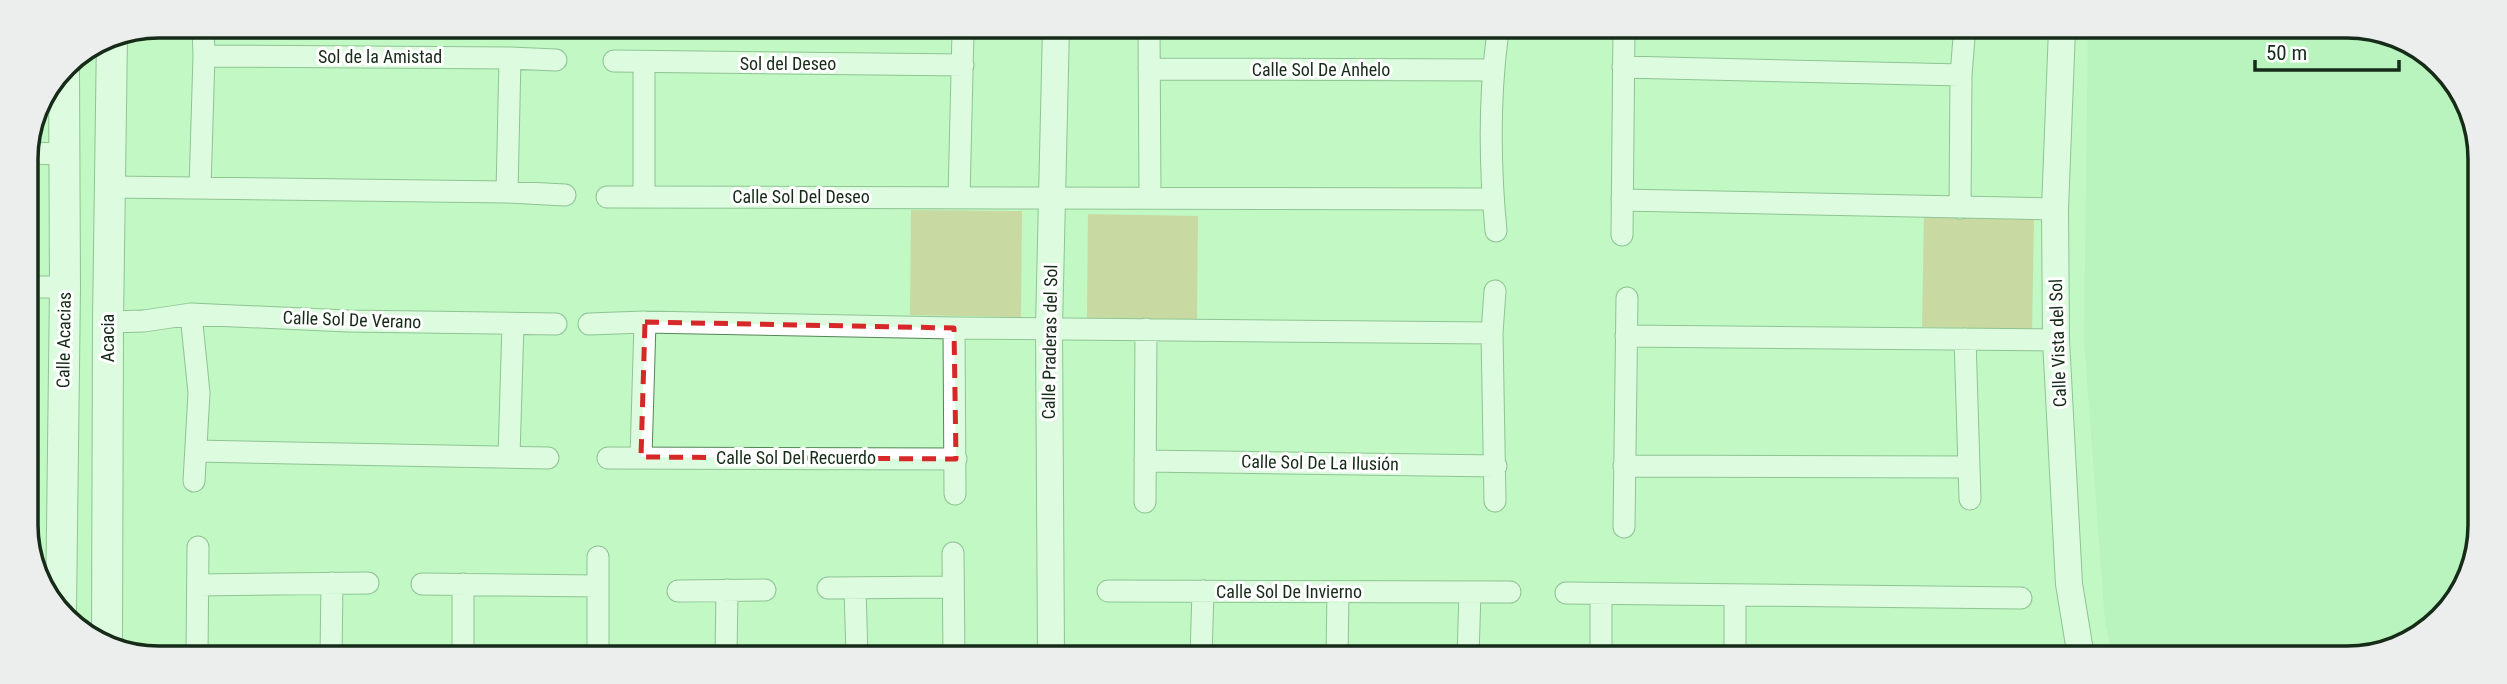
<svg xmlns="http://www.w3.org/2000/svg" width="2507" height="684" font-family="'Roboto Condensed',sans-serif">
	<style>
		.built { fill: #b0eeb4 }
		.green { fill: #d0b477 }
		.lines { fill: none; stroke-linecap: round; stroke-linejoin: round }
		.minor-casing { stroke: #538657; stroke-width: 23 }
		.tertiary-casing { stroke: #538657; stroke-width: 28 }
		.secondary-casing { stroke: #538657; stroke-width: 32 }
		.minor { stroke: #fff; stroke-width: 21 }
		.tertiary { stroke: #fff; stroke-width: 26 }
		.secondary { stroke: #fff; stroke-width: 30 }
		.marked { fill: none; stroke: #d62828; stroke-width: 5; stroke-dasharray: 14 9; stroke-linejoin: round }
		.labels { text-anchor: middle; stroke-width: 6; stroke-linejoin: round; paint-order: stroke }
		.street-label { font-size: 18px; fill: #162b18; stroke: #fff }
		.rim { fill: none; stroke: #162b18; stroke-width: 3.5 }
	</style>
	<rect width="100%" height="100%" fill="#c1f8c4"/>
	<!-- built -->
	<path class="built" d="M2088,29H2374L2441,65L2478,133V551L2435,625L2355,657H2113L2105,622L2084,339Z"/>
	<!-- green -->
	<path class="green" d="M911,210L1022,211L1021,317L910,315Z
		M1088,214L1198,216L1197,321L1087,319Z
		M1924,216L2034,219L2032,330L1922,327Z"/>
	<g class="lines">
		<!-- minor casing -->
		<g class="minor-casing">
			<path id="minor" d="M1149,27L1150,198
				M204,56L510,58L556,60
				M614,61L963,65
				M1623,67L1961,75
				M1149,69L1493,70
				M27,153L64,154
				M110,187L507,192L565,195
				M200,188L204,56L203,26
				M507,192L510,58
				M644,196V62
				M607,197L1493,199
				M959,197L963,32
				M1622,200L2055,209
				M1960,208L1961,75L1964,38
				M1496,231C1490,169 1489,102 1497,39
				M1622,235L1624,28
				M27,287H65
				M1495,291L1492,333L1495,501
				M191,314L199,393L194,481
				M108,322L144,321L191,314L348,321L556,324
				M589,324L645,322L954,328L1492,333
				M954,328L955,494
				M1626,336L2056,340
				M1965,339L1970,499
				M196,451L548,458
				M509,456L513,324
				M641,457L645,322
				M608,458L956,459
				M1145,461L1496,466
				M1624,466L1969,467
				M1145,502L1146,329
				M1624,527L1627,298
				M953,553L954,656
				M422,584L598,586
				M463,584V655
				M199,585L368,583
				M828,588L953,587
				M855,588L857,656
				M678,591L765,590
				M1108,591L1510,592
				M1566,593L2021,598
				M1601,595V657
				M197,655L198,547
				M331,655L332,583
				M598,656V557
				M726,656L727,590
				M1201,656L1203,591
				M1337,656L1338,592
				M1468,657L1470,592
				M1735,657V595"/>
		</g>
		<!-- tertiary casing -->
		<g class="tertiary-casing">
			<path id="tertiary" d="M2062,29L2055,209L2056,340L2069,584L2081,657
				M1051,656L1049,328L1056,27"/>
		</g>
		<!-- secondary casing -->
		<g class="secondary-casing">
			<path id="secondary" d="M61,610L65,287L64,70
				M107,641L108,322L112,36"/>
		</g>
		<!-- minor -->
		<use href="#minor" class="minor"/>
		<!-- tertiary -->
		<use href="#tertiary" class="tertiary"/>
		<!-- secondary -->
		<use href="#secondary" class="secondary"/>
	</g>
	<!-- marked area -->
	<path d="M0 0H2507V684H0ZM645,322L954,328L956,459L641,457Z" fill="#c1f8c4" fill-opacity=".55" fill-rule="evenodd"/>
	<path class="marked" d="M645,322L954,328L956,459L641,457Z"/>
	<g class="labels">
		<!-- street labels -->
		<g class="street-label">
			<text x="380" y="63">Sol de la Amistad</text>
			<text x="788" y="70">Sol del Deseo</text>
			<text x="1321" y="76">Calle Sol De Anhelo</text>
			<text x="801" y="203">Calle Sol Del Deseo</text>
			<text transform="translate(352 320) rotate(2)" y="6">Calle Sol De Verano</text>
			<text transform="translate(108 338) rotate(-90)" y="6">Acacia</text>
			<text transform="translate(64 340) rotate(-89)" y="6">Calle Acacias</text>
			<text transform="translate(1050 342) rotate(-89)" y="6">Calle Praderas del Sol</text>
			<text transform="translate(2058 343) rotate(-92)" y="6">Calle Vista del Sol</text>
			<text x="796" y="464">Calle Sol Del Recuerdo</text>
			<text transform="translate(1320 463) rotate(1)" y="6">Calle Sol De La Ilusión</text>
			<text x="1289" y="598">Calle Sol De Invierno</text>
		</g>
	</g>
	<!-- crop -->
	<path d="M0 0H2507V684H0ZM159 38H2347A121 121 0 0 1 2468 159V525A121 121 0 0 1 2347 646H159A121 121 0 0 1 38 525V159A121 121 0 0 1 159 38Z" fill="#eceeed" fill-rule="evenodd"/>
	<path class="rim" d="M159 38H2347A121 121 0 0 1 2468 159V525A121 121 0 0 1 2347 646H159A121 121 0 0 1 38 525V159A121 121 0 0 1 159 38Z"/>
	<!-- scale -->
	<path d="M2255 60v10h144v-10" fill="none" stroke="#162b18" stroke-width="3.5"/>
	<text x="2266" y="60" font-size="21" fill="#162b18" stroke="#ffffff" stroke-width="5" paint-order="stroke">50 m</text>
</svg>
